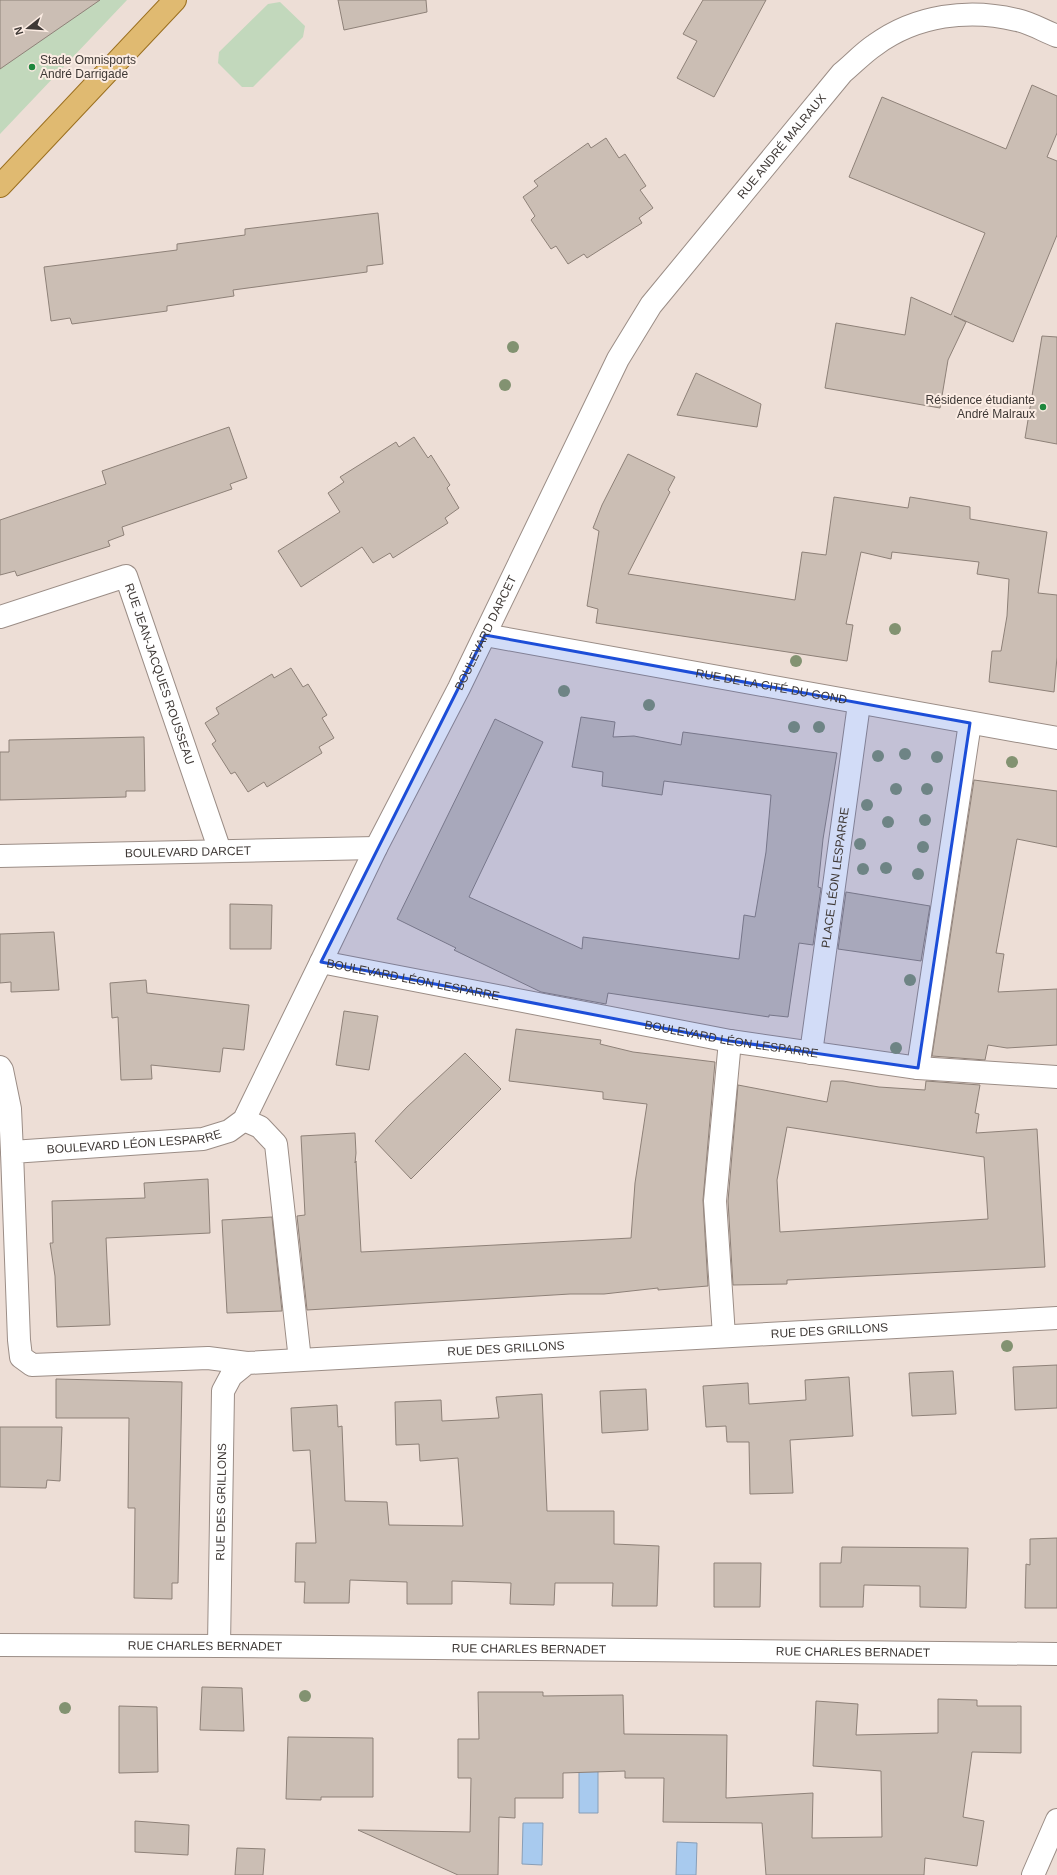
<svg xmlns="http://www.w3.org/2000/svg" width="1057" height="1875" font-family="Helvetica,sans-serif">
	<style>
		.green { fill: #c2d8bc }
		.water { fill: #a8caee; stroke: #889eb7 }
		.building { fill: #cbbeb4; stroke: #8e8178; fill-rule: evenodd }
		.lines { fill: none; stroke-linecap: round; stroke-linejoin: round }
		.minor-casing { stroke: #9b8d86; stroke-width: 24 }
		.major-casing { stroke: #9b6f1f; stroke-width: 24 }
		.minor { stroke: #fff; stroke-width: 22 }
		.major { stroke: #e0ba71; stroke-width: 22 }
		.tree { fill: #829271 }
		.marked { fill: #1d4ed8; fill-opacity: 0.2; stroke: #1d4ed8; stroke-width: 3; stroke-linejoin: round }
		.poi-dot { fill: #1e873d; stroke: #fbece3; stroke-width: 1.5 }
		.labels { text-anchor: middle; stroke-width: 4; stroke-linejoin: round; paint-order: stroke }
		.poi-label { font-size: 12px; fill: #3f3936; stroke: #fbece3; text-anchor: start }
		.street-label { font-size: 12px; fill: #3f3936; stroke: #fbece3 }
	</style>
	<rect width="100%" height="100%" fill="#edded6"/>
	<!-- green -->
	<path class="green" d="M0,0H127L0,134Z
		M280,2L305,26L303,37L253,87H242L218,63L219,52L268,4Z"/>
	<!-- water -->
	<path class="water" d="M579,1763L598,1764V1813H579Z
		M523,1823H543L542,1865L522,1864Z
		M677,1842L697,1843L696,1875H676Z"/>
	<!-- building -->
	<path class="building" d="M0,0H100L0,69Z
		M338,0H426L427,12L344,30Z
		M703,0H766L714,97L677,78L697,41L683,34Z
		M1032,85L1057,96V133L1047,157L1057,161V235L1013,342L954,316L966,322L948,360L940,408L825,388L836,323L905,335L911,297L951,315L985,233L849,177L882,97L1006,149Z
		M606,138L619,158L625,154L646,186L640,190L653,208L639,218L642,223L587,258L584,254L568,264L556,246L551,249L531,220L535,216L523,197L538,186L534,181L588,143L591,148Z
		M378,213L383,264L367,266V272L233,290L234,296L167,306V311L72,324L70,318L51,321L44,267L177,250V244L245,235V229Z
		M1042,336L1057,337V444L1025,438Z
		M696,373L761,404L757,427L677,415Z
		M229,427L247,478L230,484L232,489L122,527L124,535L108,541L110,546L17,576L15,571L0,575V520L106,484L102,471Z
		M414,437L428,458L431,455L450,485L447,488L459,508L445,518L448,523L393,558L390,553L373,563L362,547L301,587L278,551L340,512L328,493L344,482L340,477L396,442L399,447Z
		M628,454L675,477L668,490L670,492L628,574L795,600L802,552L826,555L834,497L908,508L910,497L970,507V519L1047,532L1038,593L1057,595V657L1054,692L989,682L992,651H1001L1007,616L1009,579L977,574L979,562L892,552L891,559L861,552L846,624L853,625L847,661L596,623L598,609L587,606L599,531L593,528L602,505Z
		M291,668L303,687L308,684L327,715L322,718L334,738L319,747L322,753L267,787L264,782L248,792L235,772L231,774L212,744L216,741L205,723L219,714L216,708L272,674L274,678Z
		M581,717L615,722L613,737L634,736L681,745L683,732L837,753L823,839L818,887L821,888L813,945L799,943L788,1017L769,1015V1017L608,993L606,1004L541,992L454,950L456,948L397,919L495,719L543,742L469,897L582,949L583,937L739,959L744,915L755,917L766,852L771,795L664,781L662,795L602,786L603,772L572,767Z
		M144,737L145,791H126V797L0,800V752H9V740Z
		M974,780L1057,791V847L1017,839L996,953L1004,954L998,992L1057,989V1045L1007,1048L988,1045L985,1060L932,1056Z
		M846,892L930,906L921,961L838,949Z
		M230,904L272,905L271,949H230Z
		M54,932L59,990L11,992V982L0,983V934Z
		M146,980L147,993L249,1005L244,1050L223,1048L220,1072L151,1065L152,1079L121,1080L118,1017L112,1018L110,983Z
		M344,1011L378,1016L369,1070L336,1065Z
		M516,1029L601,1040L600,1044L633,1052L715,1062L703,1200L708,1286L658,1290V1288L604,1294H570L307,1310L297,1216L305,1215L301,1136L355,1133L356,1153L355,1163L356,1161L361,1252L631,1238L635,1183L647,1104L603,1099V1092L509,1081Z
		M465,1053L501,1089L411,1179L375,1141L407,1107Z
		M831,1081H843L879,1087L925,1090L926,1081L980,1085L975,1113L979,1114L976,1133L1037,1129L1045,1267L787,1280V1284L733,1285L728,1201L738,1085L827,1102ZM787,1127L984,1157L988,1219L780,1232L777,1180Z
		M208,1179L210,1233L106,1238L110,1325L57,1327L55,1276L50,1243H53L52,1201L145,1198L144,1183Z
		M272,1217L282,1311L227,1313L222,1220Z
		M1057,1365V1408L1015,1410L1013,1367Z
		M953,1371L956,1414L912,1416L909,1373Z
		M849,1377L853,1436L790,1440L793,1493L750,1494L749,1442H727L726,1426L706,1427L703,1386L748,1383L749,1404L806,1400L805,1380Z
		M56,1379L182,1382L178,1583H172V1599L134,1598L135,1508H128L129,1418H56Z
		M646,1389L648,1430L602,1433L600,1391Z
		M542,1394L547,1511H614V1544L659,1546L657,1606H612L613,1583H555L554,1605L510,1604L511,1583L452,1581V1604H407V1582L350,1580L349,1603H304L305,1582H295L296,1543H316L310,1450L293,1451L291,1408L337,1405L338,1427L342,1426L345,1501L387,1502L389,1525L463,1526L458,1458L420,1461L419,1444L396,1445L395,1402L441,1400L442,1421L499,1418L496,1397Z
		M0,1427H62L60,1481L47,1480L46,1488L0,1487Z
		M1057,1538V1608H1025L1026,1564L1030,1565V1539Z
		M842,1547L968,1548L966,1608L920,1607V1586L864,1585L863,1607H820V1563H841Z
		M714,1563H761L760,1607H714Z
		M202,1687L242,1688L244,1731L200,1730Z
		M478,1692H543V1696L623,1695L624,1734L727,1735L726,1798L813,1793L812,1838L882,1837L881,1771L813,1766L816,1701L858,1704L856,1735L938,1733V1699L977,1700V1706H1021V1753L972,1752L963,1817L984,1821L977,1866L925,1858L924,1875H766L762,1823L663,1822L664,1778H625V1771L563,1773V1798H515V1818L499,1817L498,1875H458L358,1830L470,1832L471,1778H458V1739H479Z
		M119,1706L157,1707L158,1772L119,1773Z
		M288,1737L373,1738V1797H321V1800L286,1799Z
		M135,1821L189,1825L188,1855L135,1852Z
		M237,1848L265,1849L263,1875H235Z"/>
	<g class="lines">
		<!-- minor casing -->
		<g class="minor-casing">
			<g id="minor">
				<path id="s1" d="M0,617L126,576L220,851"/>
				<path id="s2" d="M485,635L1057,738"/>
				<path id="s3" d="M0,856L376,848"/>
				<path id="s4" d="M321,962L376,848L459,688L618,359L651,305L842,73C853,64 863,53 875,45C916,15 969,8 1017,20C1031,23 1044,31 1057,36"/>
				<path id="s5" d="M811,1053L859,704"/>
				<path d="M0,1067L2,1070L10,1109L12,1152"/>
				<path d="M918,1068L970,723"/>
				<path d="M244,1120L260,1127L276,1144L300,1360"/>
				<path d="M724,1336L715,1201L730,1041"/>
				<path id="s6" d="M247,1363L208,1358L32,1365L21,1357L19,1340L12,1152L203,1139L229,1131L244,1120L321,962L730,1041L918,1068L1057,1077"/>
				<path id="s7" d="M0,1645L219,1646L1057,1654"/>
				<path id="s8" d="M219,1646L223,1391L231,1376L247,1363L1057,1318"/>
				<path d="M1033,1875L1057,1820"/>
			</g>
		</g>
		<!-- major casing -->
		<g class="major-casing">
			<path id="major" d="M0,186L175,0"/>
		</g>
		<!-- minor -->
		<use href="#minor" class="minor"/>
		<!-- major -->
		<use href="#major" class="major"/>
	</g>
	<!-- trees -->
	<g class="tree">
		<circle cx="513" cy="347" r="6"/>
		<circle cx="505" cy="385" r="6"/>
		<circle cx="895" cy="629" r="6"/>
		<circle cx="796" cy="661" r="6"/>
		<circle cx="564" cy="691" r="6"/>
		<circle cx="649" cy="705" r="6"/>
		<circle cx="794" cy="727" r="6"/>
		<circle cx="819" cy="727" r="6"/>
		<circle cx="905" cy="754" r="6"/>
		<circle cx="878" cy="756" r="6"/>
		<circle cx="937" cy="757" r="6"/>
		<circle cx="1012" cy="762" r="6"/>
		<circle cx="896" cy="789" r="6"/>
		<circle cx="927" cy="789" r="6"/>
		<circle cx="867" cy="805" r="6"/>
		<circle cx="925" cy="820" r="6"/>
		<circle cx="888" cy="822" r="6"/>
		<circle cx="860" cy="844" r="6"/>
		<circle cx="923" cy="847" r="6"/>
		<circle cx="886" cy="868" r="6"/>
		<circle cx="863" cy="869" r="6"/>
		<circle cx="918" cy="874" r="6"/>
		<circle cx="910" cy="980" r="6"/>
		<circle cx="896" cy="1048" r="6"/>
		<circle cx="1007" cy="1346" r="6"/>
		<circle cx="305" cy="1696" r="6"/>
		<circle cx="65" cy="1708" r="6"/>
	</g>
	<!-- marked area -->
	<path class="marked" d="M485,635L970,723L918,1068L730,1041L321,962Z"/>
	<!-- markers -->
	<g class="poi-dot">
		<circle cx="32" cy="67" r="4"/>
		<circle cx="1043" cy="407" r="4"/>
	</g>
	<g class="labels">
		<!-- poi labels -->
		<g class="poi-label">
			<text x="40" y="64">Stade Omnisports<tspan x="40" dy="14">André Darrigade</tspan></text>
			<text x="1035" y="404" text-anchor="end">Résidence étudiante<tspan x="1035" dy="14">André Malraux</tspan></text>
		</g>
		<!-- street labels -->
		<g class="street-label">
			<text dy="4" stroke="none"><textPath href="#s4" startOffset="941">RUE ANDRÉ MALRAUX</textPath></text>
			<text dy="4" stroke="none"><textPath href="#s4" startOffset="368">BOULEVARD DARCET</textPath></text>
			<text dy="4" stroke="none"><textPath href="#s1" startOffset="236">RUE JEAN-JACQUES ROUSSEAU</textPath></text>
			<text dy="4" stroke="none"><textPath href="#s2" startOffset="291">RUE DE LA CITÉ DU GOND</textPath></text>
			<text dy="4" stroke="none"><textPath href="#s3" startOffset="188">BOULEVARD DARCET</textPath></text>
			<text dy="4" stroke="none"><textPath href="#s5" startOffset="177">PLACE LÉON LESPARRE</textPath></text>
			<text dy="4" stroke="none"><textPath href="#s6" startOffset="941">BOULEVARD LÉON LESPARRE</textPath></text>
			<text dy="4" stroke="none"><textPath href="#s6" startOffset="1265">BOULEVARD LÉON LESPARRE</textPath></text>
			<text dy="4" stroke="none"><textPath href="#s6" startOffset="557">BOULEVARD LÉON LESPARRE</textPath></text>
			<text dy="4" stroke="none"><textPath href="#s8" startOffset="876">RUE DES GRILLONS</textPath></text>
			<text dy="4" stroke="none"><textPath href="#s8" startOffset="552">RUE DES GRILLONS</textPath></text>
			<text dy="4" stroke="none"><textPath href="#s8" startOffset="144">RUE DES GRILLONS</textPath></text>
			<text dy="4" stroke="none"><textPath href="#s7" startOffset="205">RUE CHARLES BERNADET</textPath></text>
			<text dy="4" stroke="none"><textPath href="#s7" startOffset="529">RUE CHARLES BERNADET</textPath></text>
			<text dy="4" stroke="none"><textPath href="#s7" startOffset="853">RUE CHARLES BERNADET</textPath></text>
		</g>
	</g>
	<!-- north arrow -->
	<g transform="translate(28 28) rotate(253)" stroke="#fbece3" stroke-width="3" paint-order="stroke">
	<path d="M0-3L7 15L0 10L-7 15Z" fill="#3f3936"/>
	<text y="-6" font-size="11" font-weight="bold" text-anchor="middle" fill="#3f3936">N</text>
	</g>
</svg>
